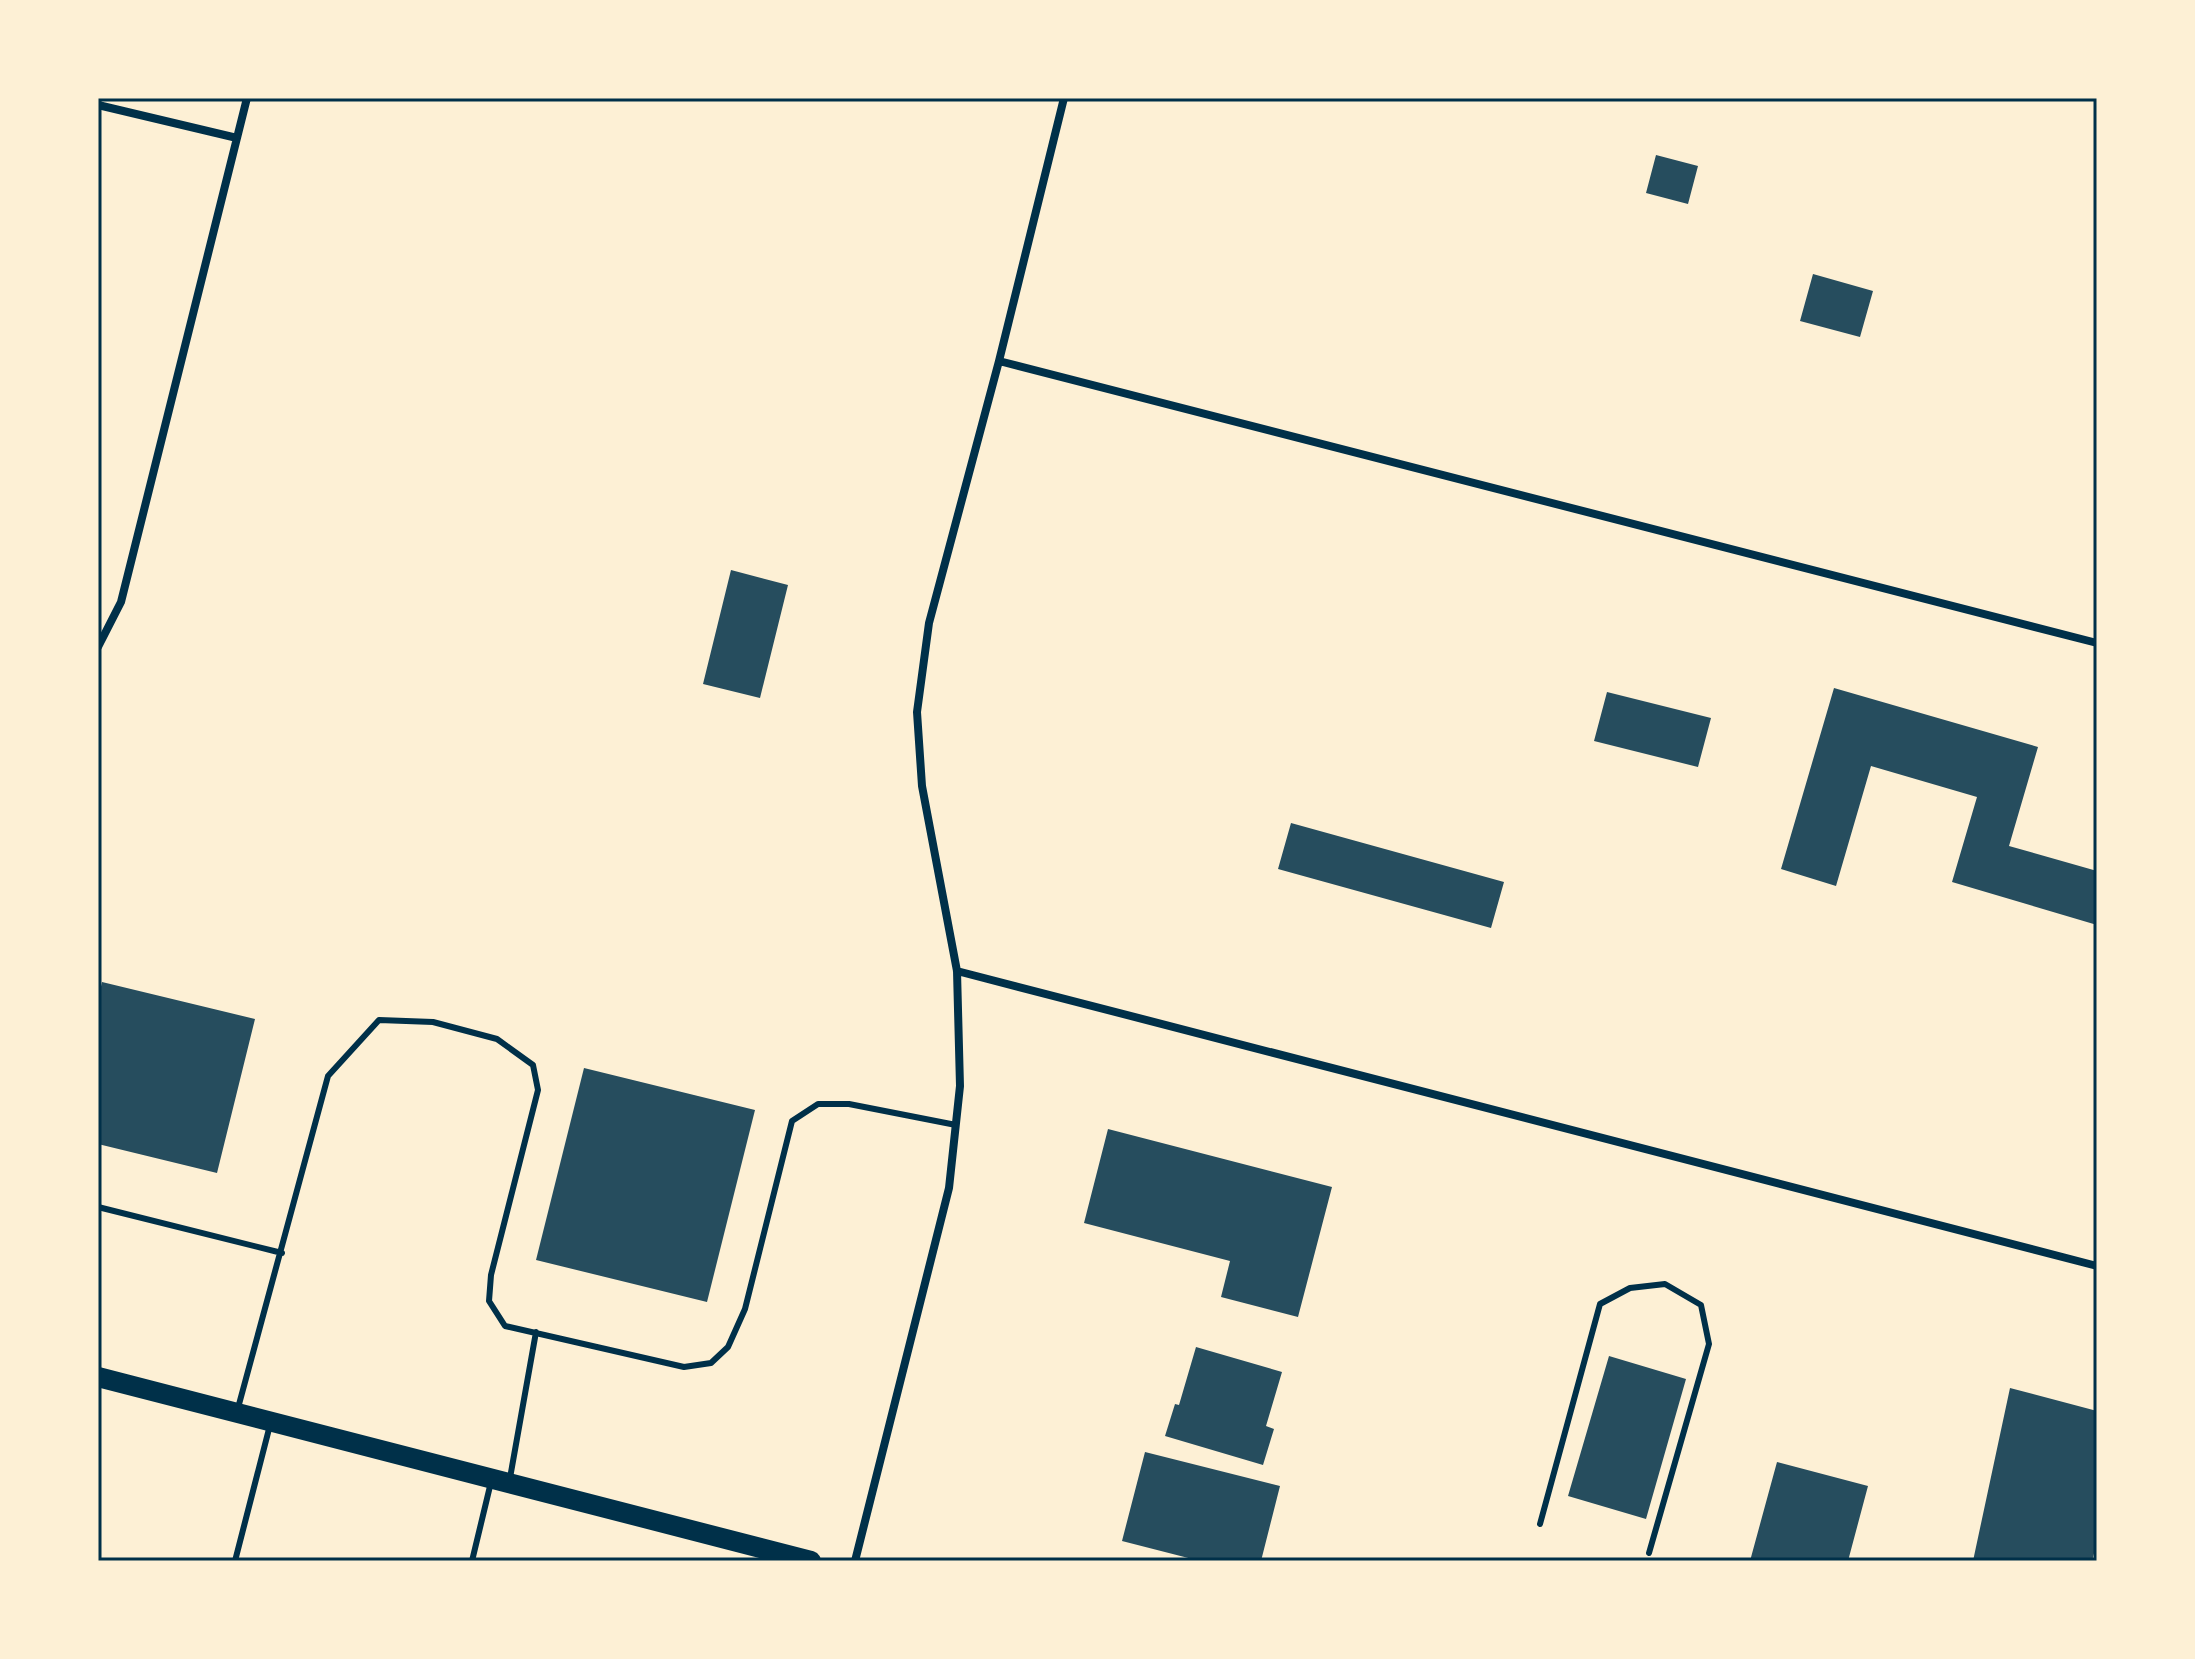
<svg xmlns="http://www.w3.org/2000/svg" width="2195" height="1659" font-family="'Noto Serif',serif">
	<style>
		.building { fill: #264d5e }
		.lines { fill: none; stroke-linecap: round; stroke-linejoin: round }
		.service { stroke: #003049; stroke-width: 6 }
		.minor { stroke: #003049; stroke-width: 8 }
		.primary { stroke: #003049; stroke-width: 20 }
		.neatline { fill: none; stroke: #003049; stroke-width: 3 }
	</style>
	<rect width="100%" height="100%" fill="#fdf0d5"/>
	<!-- building -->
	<path class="building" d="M1656,155L1698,166L1688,204L1646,193Z
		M1813,274L1873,291L1860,337L1800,321Z
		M731,570L788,585L760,698L703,684Z
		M1834,688L2038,747L2009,846L2097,871V925L1952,882L1977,797L1871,766L1836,886L1781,869Z
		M1607,692L1711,718L1698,767L1594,741Z
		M1291,823L1504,882L1491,928L1278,869Z
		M102,982L255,1019L217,1173L98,1144V1000Z
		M584,1068L755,1110L707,1302L536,1260Z
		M1108,1129L1332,1187L1298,1317L1221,1297L1230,1261L1084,1223Z
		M1196,1347L1282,1372L1266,1426L1274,1429L1263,1465L1165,1436L1175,1404L1179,1405Z
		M1609,1356L1686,1379L1646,1519L1568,1496Z
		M2010,1388L2097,1411V1542L2092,1561H1973Z
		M1145,1452L1280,1486L1261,1561H1200L1122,1541Z
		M1777,1462L1868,1486L1848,1561H1750Z"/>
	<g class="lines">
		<!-- service -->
		<path class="service" d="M98,1207L282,1253
			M238,1408L328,1076L379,1020L433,1022L497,1039L533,1065L538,1090L491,1275L489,1301L505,1326L684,1367L711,1363L728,1347L745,1309L792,1121L818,1104H849L956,1125
			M510,1478L536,1332
			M1540,1524L1600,1304L1630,1288L1665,1284L1701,1305L1709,1344L1649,1553
			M235,1561L270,1425
			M472,1561L491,1482"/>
		<!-- minor -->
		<path class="minor" d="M98,105L237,138
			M999,361L2097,643
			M98,647L121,602L247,98
			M957,971L2097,1266
			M855,1561L949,1188L960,1086L957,971L922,786L917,712L929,623L999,361L1064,98"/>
		<!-- primary -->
		<path class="primary" d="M98,1377L811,1561"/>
	</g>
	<!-- border -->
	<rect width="2195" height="1659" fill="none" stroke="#fdf0d5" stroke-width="200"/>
	<rect x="100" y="100" width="1995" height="1459" class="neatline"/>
</svg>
